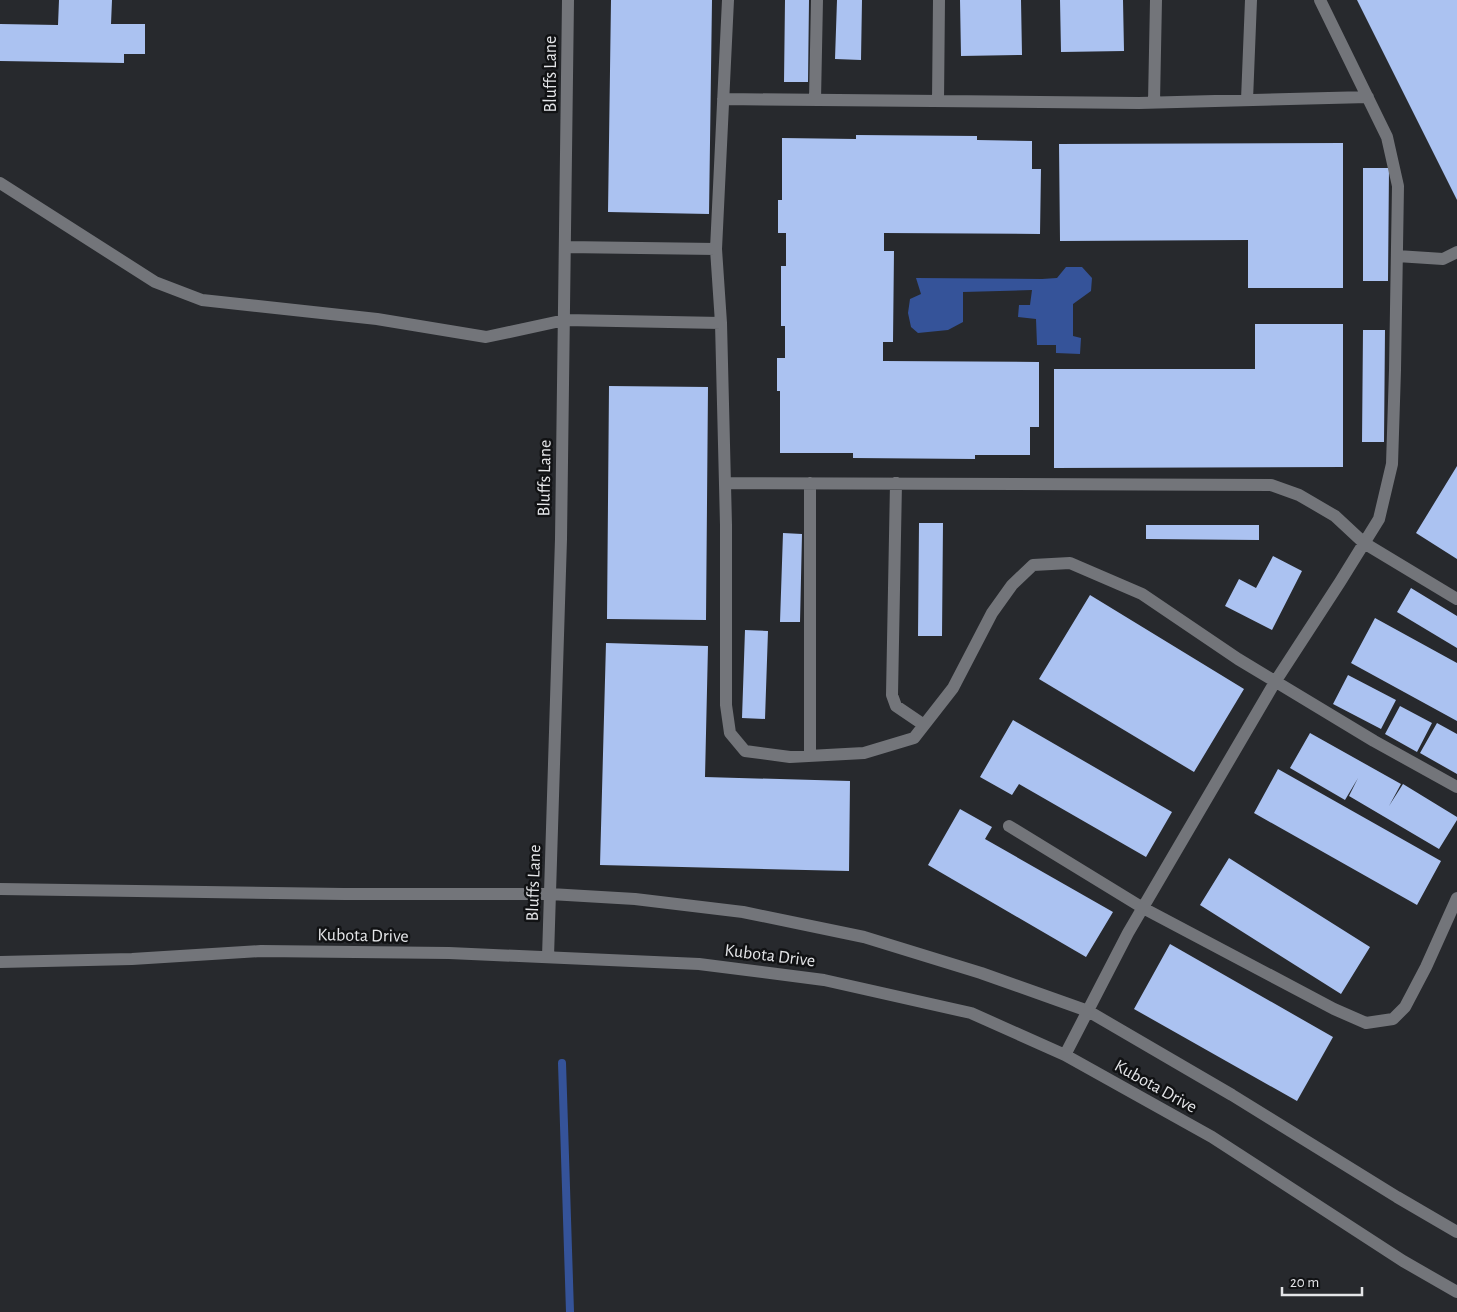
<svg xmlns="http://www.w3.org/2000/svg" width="1457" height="1312" font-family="'Alegreya Sans',sans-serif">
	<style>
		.water { fill: #355399 }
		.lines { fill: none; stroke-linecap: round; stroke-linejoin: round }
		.stream { stroke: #355399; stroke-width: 8 }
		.building { fill: #abc2f1 }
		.minor { stroke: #73757a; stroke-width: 12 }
		.labels { text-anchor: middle; stroke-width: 5; stroke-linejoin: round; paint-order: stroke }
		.street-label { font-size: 18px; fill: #e4e5e8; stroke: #111214 }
	</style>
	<rect width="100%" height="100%" fill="#27292d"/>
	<!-- water -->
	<path class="water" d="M1066,267H1082L1092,278L1091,291L1073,304V336L1081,338L1080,354L1056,353V345H1037L1036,319L1018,317L1019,305H1030L1032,290L963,292V322L948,330L918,333L911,327L908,313L910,299L921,294L916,278L1042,279L1057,278Z"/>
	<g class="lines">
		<!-- stream -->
		<path class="stream" d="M562,1063L570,1312"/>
	</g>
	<!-- building -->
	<path class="building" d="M59,0H112L111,24H145V54H124V63L0,61V24L58,25Z
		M611,0H712L709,214L608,212Z
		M785,0H809L808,82H784Z
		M837,0H862L861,60L835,59Z
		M960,0H1021L1022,55L961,56Z
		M1060,0H1123L1124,51L1061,52Z
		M1357,0H1457V200Z
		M856,135L977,136V140L1032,141V169H1041L1040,234L884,233V251H894L893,342H883V361L1039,362V427H1030V455H975V459L853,458V453H780V391H777V358H785V326H781V266H786V233H778V200H782V138L856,139Z
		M1343,143V288H1248V240L1060,241L1059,144Z
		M1363,168H1389L1388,281H1363Z
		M1255,324H1343V467L1054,468V369H1255Z
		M1363,330H1385L1384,442H1362Z
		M609,386L708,387L706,620L607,619Z
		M1457,466V559L1416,533Z
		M919,523H943L942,636H918Z
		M1146,525H1259V540L1146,539Z
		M783,533L802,534L800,622H780Z
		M1273,556L1302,571L1272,630L1225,606L1239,579L1256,588Z
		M1411,588L1457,616V648L1397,612Z
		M1090,595L1244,689L1194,772L1039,679Z
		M1375,618L1457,663V721L1351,663Z
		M745,630L768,631L765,719L742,718Z
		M606,643L708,646L705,777L850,781L849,871L600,865Z
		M1348,675L1396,700L1381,729L1333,704Z
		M1400,706L1432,723L1417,752L1385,734Z
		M1013,720L1172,812L1146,857L1019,784L1012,795L980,777Z
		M1437,723L1457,734V774L1420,753Z
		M1310,733L1401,784L1389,806L1403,784L1457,817V820L1439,849L1349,796L1358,778L1345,800L1290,768Z
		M1278,769L1441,861L1417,905L1254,813Z
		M960,809L992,827L985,839L1113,912L1086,957L928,865Z
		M1229,858L1370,947L1341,994L1200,905Z
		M1170,944L1333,1037L1297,1101L1134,1009Z"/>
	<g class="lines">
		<!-- minor -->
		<path class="minor" d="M728,0L716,249L721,323L726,525V705L730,733L745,751L790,757L864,753L914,738L953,688L992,613L1012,585L1033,565L1070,563L1142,594L1238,659L1374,741L1457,787
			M723,99L1139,103L1368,97
			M815,100L817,0
			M1247,100L1251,0
			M938,101L939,0
			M1154,102L1156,0
			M0,183L155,282L202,300L377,319L486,337L565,320L721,323
			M565,247L716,249
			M1397,256L1443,259L1457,252
			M725,483L1271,485L1299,495L1335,516L1364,543L1457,599
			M896,483L892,695L896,706L924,725
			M810,756V483
			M1009,826L1143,908L1334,1009L1366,1023L1393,1019L1405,1007L1426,967L1457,898
			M0,889L344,894H550L635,899L743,912L864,937L981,973L1088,1011L1232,1095L1397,1197L1457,1232
			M548,957L561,539L568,0
			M0,962L132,959L261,951L449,953L699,964L824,980L971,1013L1065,1055L1212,1137L1403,1261L1457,1292
			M1065,1055L1128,933L1275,682L1340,582L1379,519L1392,464L1395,370L1398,186L1387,137L1320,0"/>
	</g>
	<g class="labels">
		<!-- street labels -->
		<g class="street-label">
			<text transform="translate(550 74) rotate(-90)" y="6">Bluffs Lane</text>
			<text transform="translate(544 478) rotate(-89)" y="6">Bluffs Lane</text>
			<text transform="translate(533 883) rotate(-88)" y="6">Bluffs Lane</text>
			<text transform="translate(363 935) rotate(1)" y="6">Kubota Drive</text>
			<text transform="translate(770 955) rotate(7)" y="6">Kubota Drive</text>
			<text transform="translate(1156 1086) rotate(29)" y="6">Kubota Drive</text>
		</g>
	</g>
	<!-- scale -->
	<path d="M1282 1287v8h80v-8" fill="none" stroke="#e4e5e8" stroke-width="2.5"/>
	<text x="1290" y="1287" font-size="15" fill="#e4e5e8" stroke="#111214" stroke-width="4" paint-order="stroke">20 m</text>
</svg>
